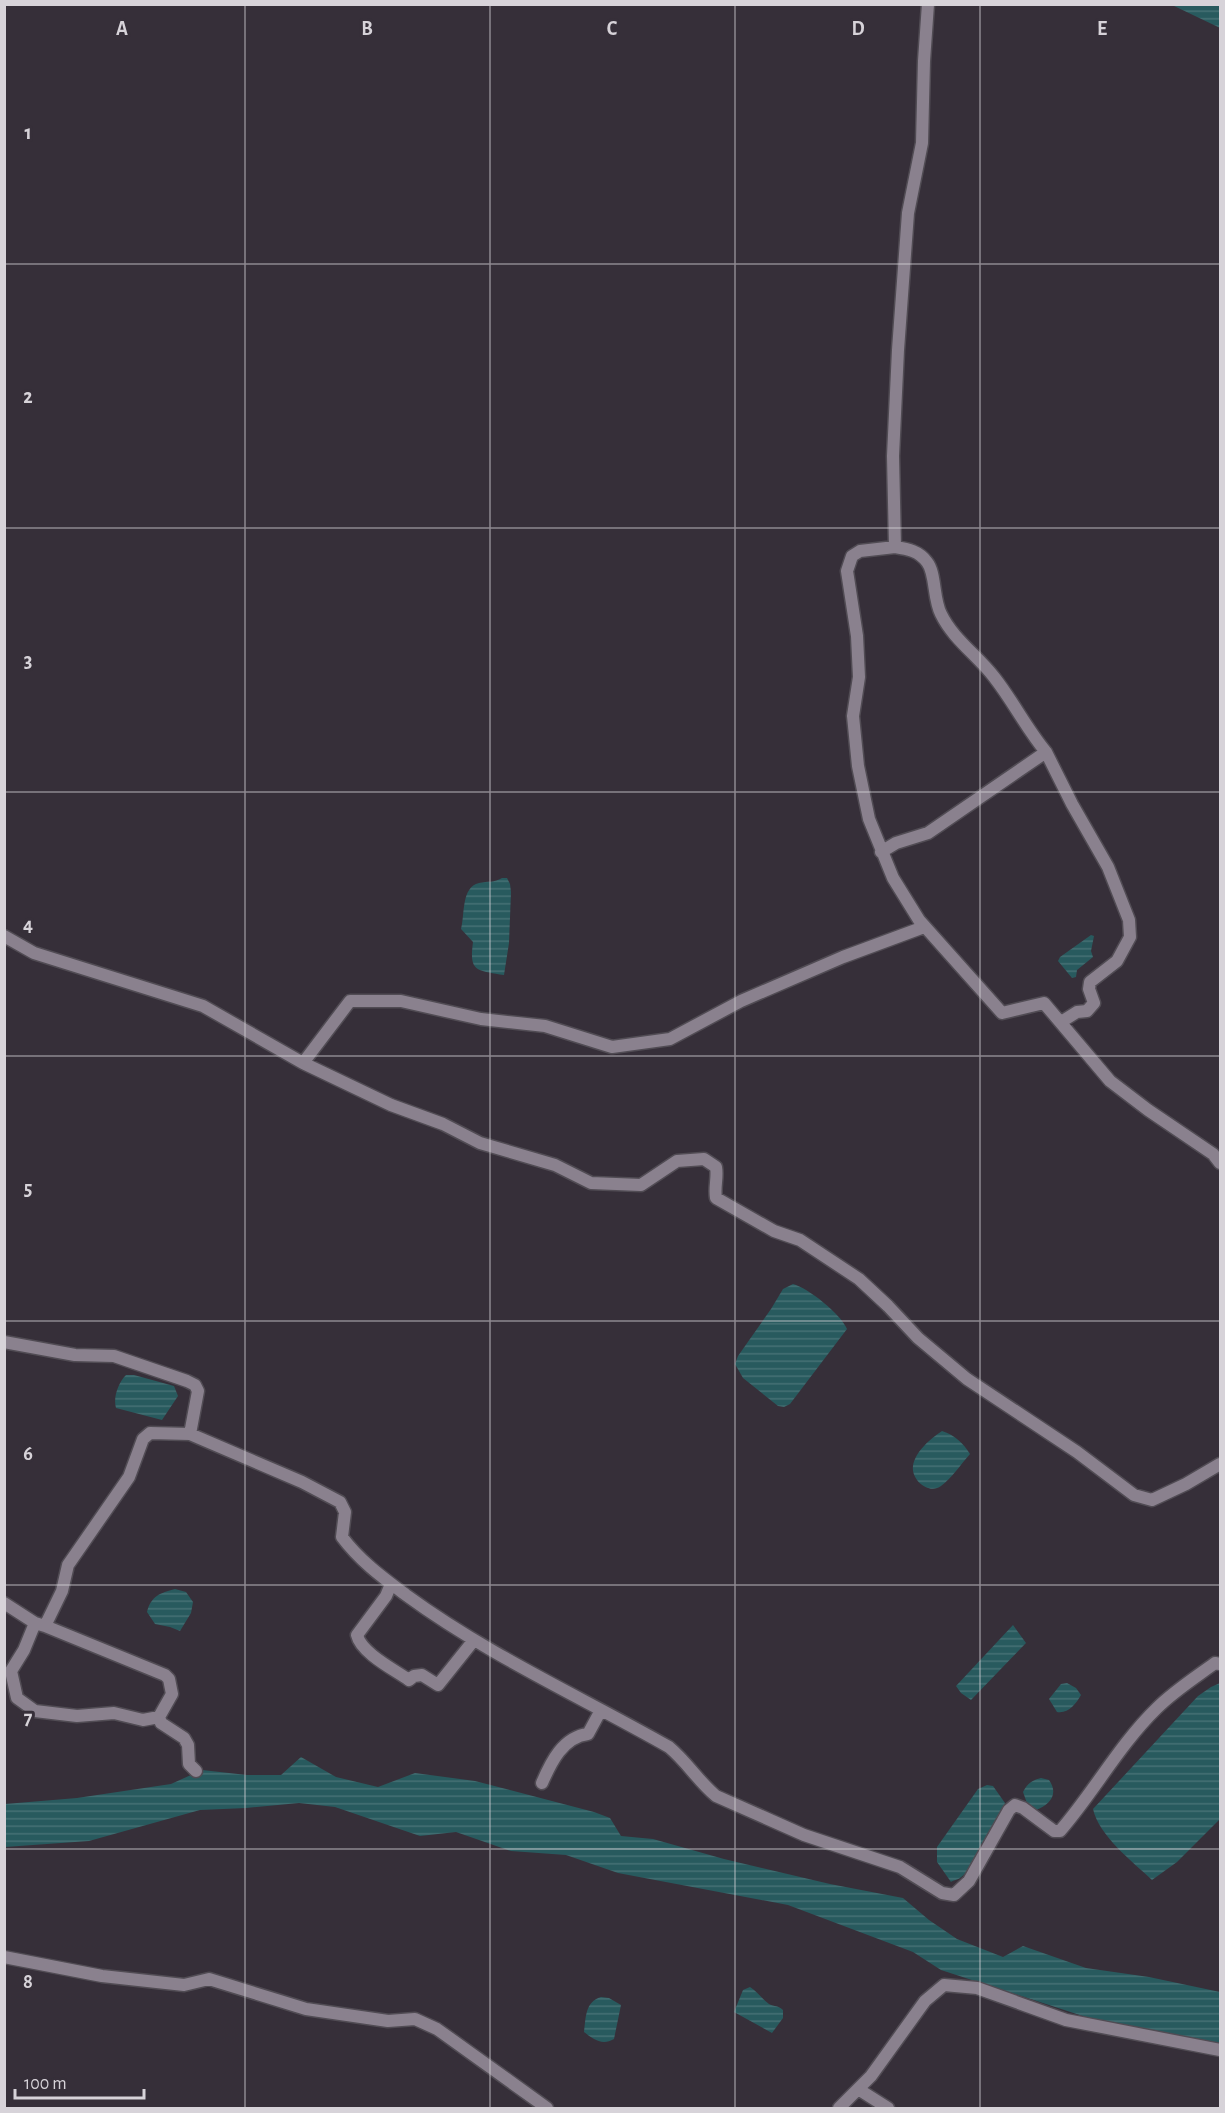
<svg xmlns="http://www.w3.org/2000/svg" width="1225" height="2113" font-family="'Alegreya Sans',sans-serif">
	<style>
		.water { fill: url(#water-rules) }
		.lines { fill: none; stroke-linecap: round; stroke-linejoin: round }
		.minor-casing { stroke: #514c54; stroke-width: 15 }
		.minor { stroke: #8a818e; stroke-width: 12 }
		.grid { fill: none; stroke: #d7d3d9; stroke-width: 1.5; stroke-opacity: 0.55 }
		.grid-label { font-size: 20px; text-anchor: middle; font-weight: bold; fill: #d7d3d9; stroke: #362f39; stroke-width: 6; stroke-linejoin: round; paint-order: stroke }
	</style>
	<defs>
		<pattern id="water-rules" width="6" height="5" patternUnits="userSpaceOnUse" patternTransform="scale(1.5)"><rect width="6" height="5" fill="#285a5e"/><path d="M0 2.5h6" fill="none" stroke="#467174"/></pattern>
	</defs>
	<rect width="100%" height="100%" fill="#362f39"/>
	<!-- water -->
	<path class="water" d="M1172,5H1220V28L1216,26Z
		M502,878H507L510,884L511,892L509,943L504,975C476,970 469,972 473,942L461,929C465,915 461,887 479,883C488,881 494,883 502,878Z
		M1091,935L1094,936L1091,951L1093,957L1077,970L1076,977L1072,978L1058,961L1060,957Z
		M793,1284C808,1288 841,1314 847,1329L790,1404L784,1407L778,1406L743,1378L735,1364L738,1356L771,1309L783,1289Z
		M126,1375H134L174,1386L178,1396L162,1420L116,1408C113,1398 118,1383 126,1375Z
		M942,1431C955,1435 963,1443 970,1454C961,1464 952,1478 941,1486C929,1495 911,1480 913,1466C915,1452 931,1438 942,1431Z
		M175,1589L186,1592L193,1602L191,1613L180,1631L170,1627L155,1624L147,1612C151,1596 160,1593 175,1589Z
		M1013,1625L1026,1643L971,1700L961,1693L956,1686Z
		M1067,1683L1076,1688L1081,1695C1076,1704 1068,1714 1057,1712L1049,1699L1061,1684Z
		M1220,1683V1819L1177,1862L1152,1880C1132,1861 1099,1836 1093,1809L1198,1696L1211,1687Z
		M301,1757L336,1777L378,1787L415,1773L475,1781L594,1812L610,1818L621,1836L653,1839L724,1859L830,1884L903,1898L929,1920L957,1939L1003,1957L1023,1946L1086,1968L1149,1977L1220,1992V2044L1095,2020L941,1970L913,1952L788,1905L618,1873L566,1855L511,1851L456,1832L420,1836L335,1807L299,1803L246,1808L200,1810L89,1841L5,1847V1804L77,1798L171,1784L202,1770L247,1775H281Z
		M1041,1778L1049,1780C1059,1794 1050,1805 1036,1810L1028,1806L1023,1792C1027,1784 1032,1780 1041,1778Z
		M987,1785L993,1786L1005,1803C998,1820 975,1868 960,1878C959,1879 952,1881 951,1882L937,1862V1847L978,1789Z
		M750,1987C758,1992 762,1999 769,2004C775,2007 778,2005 783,2010V2018L772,2033L734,2012L743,1990Z
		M601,1997L609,1998L621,2005L614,2039C602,2046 593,2039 584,2032C586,2017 585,2002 601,1997Z"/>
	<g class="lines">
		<!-- minor casing -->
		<g class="minor-casing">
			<path id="minor" d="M928,4L924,61L922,143L908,213L898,350L893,456L895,547L860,551L852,556L847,571L857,636L859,677L853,716L858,766L869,819L893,878L919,920L1002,1013L1044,1003L1110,1081L1148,1110L1213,1154L1220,1163
				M895,547C908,549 919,551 927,562C936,573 933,599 941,614C953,639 977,655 994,677C1013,701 1026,728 1046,752
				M881,852L896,843L928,833L1046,752L1072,804L1108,867L1129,920L1130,937L1117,961L1090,982L1089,989L1094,1003L1087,1011L1077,1012L1061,1022
				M4,936L34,953L203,1006L303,1063L350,1001H401L481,1019L545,1026L612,1047L670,1039L741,1001L843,957L924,927
				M303,1063L391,1105L443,1124L480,1143L555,1165L591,1183L641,1185L677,1161L704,1159L716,1167C718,1178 714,1187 716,1198L774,1231L800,1240L859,1279L888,1306L918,1338L967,1379L1077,1452L1134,1495L1152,1500L1186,1484L1220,1464
				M4,1342L75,1355L114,1356L187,1381L195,1385L198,1391L190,1434
				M391,1584L386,1596L357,1635C361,1653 395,1670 409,1680L414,1676L422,1675L438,1685L474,1640
				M4,1603L35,1623L45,1626L62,1591L68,1565L129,1477L143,1439L150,1433L190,1434L302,1482L340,1502L345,1512L342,1537C360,1561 382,1577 406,1595C488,1655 581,1697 669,1747C688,1763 698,1781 716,1796L804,1835L900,1867L942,1893L954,1895L969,1881L1009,1810L1015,1805L1023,1808L1054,1831H1060C1094,1792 1119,1745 1157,1708C1174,1691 1196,1677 1215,1663L1220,1664
				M35,1623L24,1650L11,1671L17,1698L35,1711L77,1716L114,1713L143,1720L159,1717
				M45,1626L165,1675L169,1679L172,1694L159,1717L161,1723L184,1738L188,1745L189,1764L196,1771
				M542,1783C551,1762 563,1737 588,1734L601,1710
				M4,1957L102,1976L184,1985L209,1979L306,2009L388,2021L415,2019L437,2029L547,2108
				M858,2089L888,2108
				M839,2108L871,2076L925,2001L944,1985L977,1988L1066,2020L1220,2050"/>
		</g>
		<!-- minor -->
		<use href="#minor" class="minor"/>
	</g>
	<!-- grid -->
	<path class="grid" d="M245,4V2108M490,4V2108M735,4V2108M980,4V2108M4,264H1220M4,528H1220M4,792H1220M4,1056H1220M4,1321H1220M4,1585H1220M4,1849H1220"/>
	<g class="grid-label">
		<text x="122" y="35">A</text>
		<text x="367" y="35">B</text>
		<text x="612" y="35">C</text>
		<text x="858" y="35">D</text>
		<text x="1102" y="35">E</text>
		<text x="28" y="139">1</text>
		<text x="28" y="403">2</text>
		<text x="28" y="667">3</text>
		<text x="28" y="931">4</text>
		<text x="28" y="1195">5</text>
		<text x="28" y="1460">6</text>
		<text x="28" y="1724">7</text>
		<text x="28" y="1988">8</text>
	</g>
	<!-- border -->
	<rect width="1225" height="2113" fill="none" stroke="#d7d3d9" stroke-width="12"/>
	<!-- scale -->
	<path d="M15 2089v9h129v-9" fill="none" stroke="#d7d3d9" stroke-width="3"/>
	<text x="24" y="2089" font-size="18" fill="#d7d3d9" stroke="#362f39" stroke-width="4.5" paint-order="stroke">100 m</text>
</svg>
